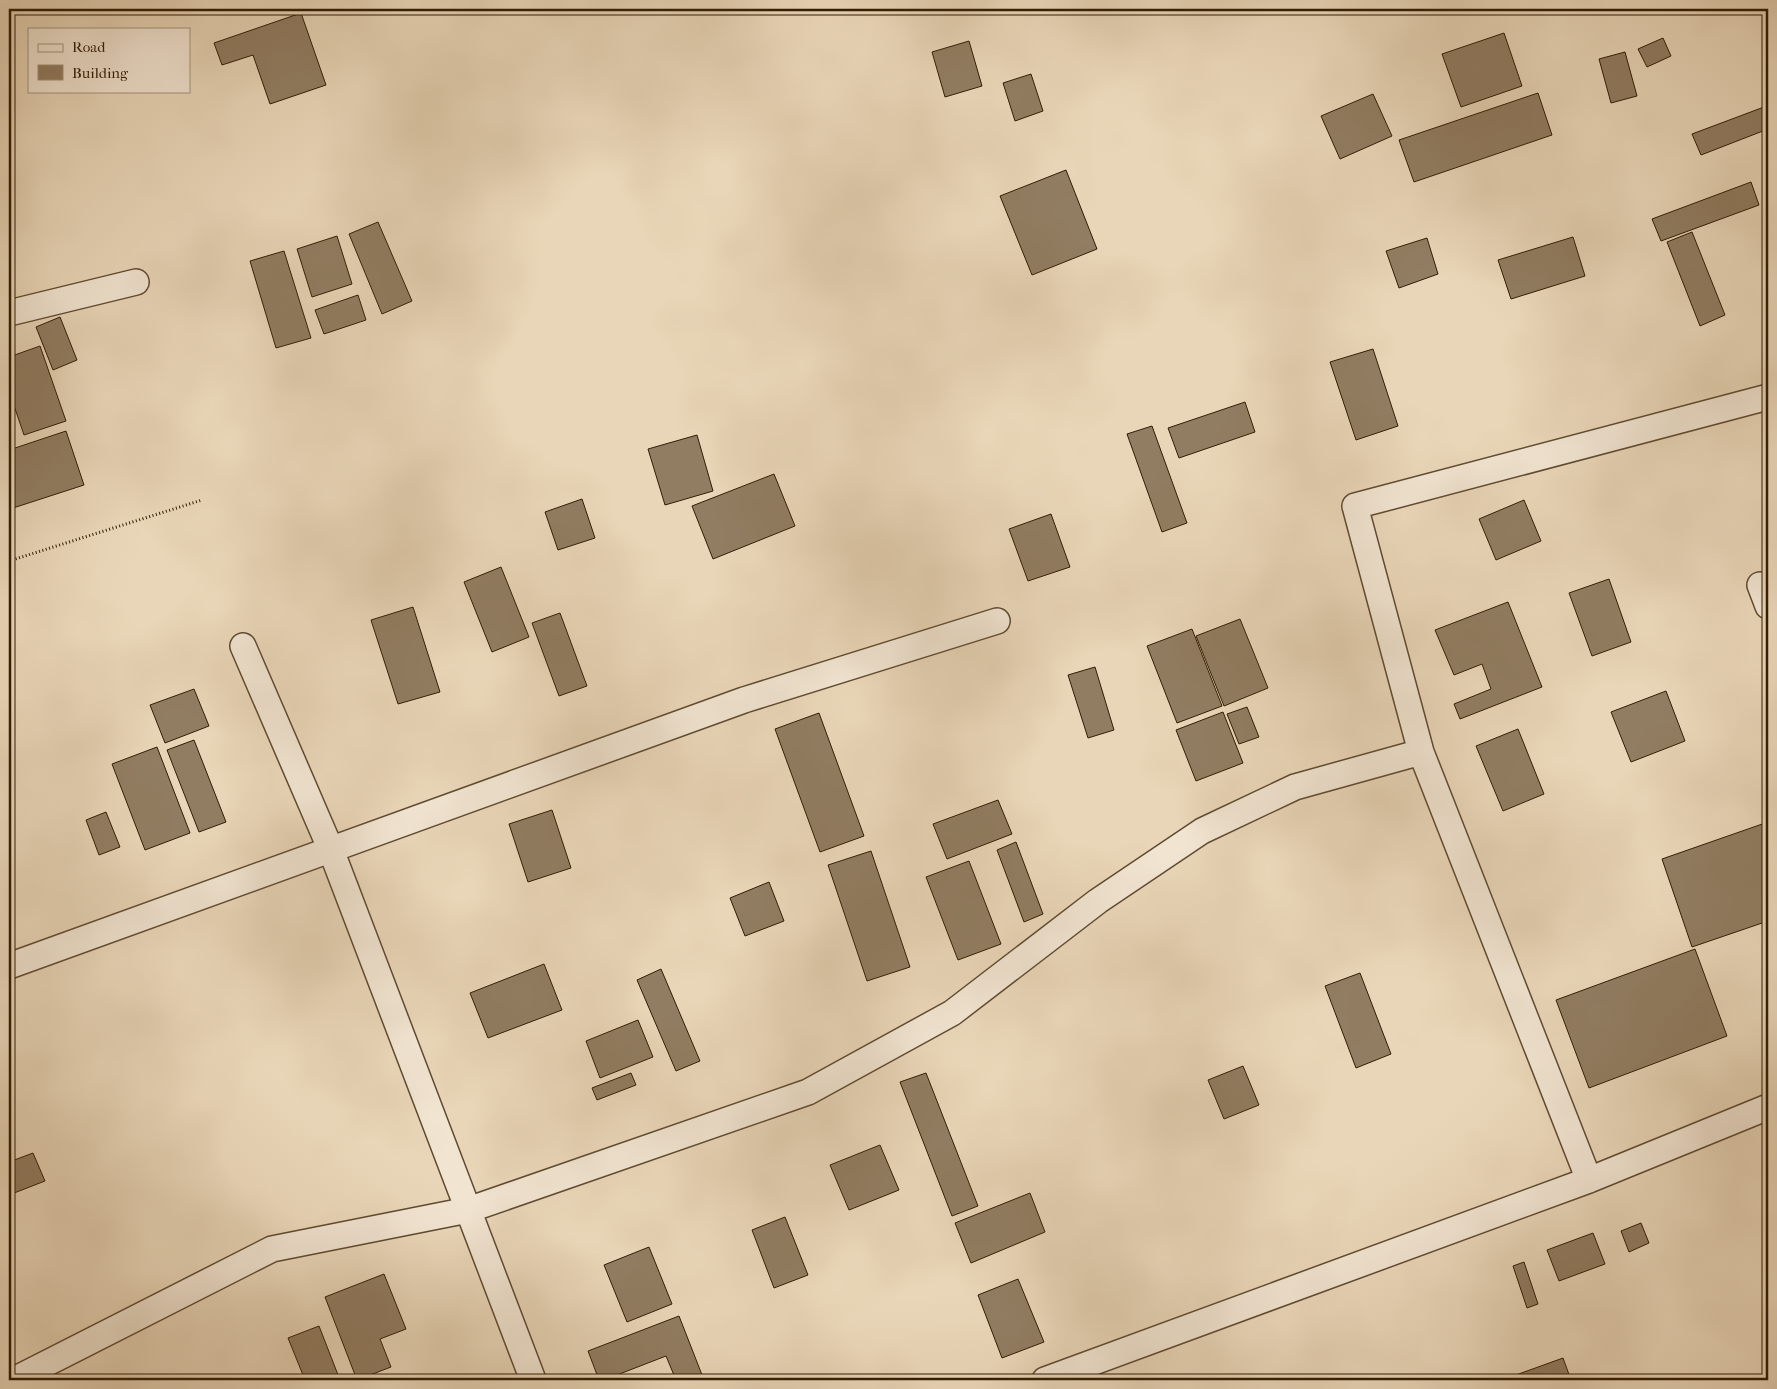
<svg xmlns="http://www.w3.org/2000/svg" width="1777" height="1389" font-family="'IM FELL French Canon',serif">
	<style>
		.building { fill: #917d62; stroke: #311d04 }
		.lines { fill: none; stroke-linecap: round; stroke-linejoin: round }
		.minor-casing { stroke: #5f4b31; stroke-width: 28 }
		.path { stroke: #311d04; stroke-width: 3; stroke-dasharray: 1 2.5; stroke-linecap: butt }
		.minor { stroke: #f1e4d1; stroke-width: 25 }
	</style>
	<rect width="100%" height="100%" fill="#e9d6b8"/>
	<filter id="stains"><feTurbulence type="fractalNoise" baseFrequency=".004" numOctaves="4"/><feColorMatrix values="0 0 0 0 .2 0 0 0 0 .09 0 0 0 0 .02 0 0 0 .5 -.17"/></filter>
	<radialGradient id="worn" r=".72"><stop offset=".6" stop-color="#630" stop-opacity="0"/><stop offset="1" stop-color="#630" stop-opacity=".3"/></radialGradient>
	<!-- building -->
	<path class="building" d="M301,13L326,85L270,104L253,55L222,65L214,43Z
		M1504,33L1522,86L1461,107L1442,54Z
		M1663,38L1671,56L1647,67L1638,49Z
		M969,41L982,86L945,97L932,52Z
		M1625,52L1637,96L1611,103L1599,59Z
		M1031,74L1043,111L1015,121L1003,83Z
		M1538,93L1552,135L1414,182L1399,140Z
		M1373,94L1392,136L1340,159L1321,116Z
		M1764,107L1768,118V129L1701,155L1692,134Z
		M1066,170L1097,249L1032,275L1000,196Z
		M1751,182L1759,205L1661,241L1652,219Z
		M378,222L412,301L382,314L349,234Z
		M1692,232L1725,315L1700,326L1667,242Z
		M337,236L352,284L312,297L297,249Z
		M1573,237L1585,276L1511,299L1498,260Z
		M1427,238L1438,274L1399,288L1386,251Z
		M284,251L311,338L276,348L250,261Z
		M358,295L366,320L324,334L315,310Z
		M60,317L77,360L53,370L36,327Z
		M40,346L66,421L24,435L9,391V357Z
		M1373,349L1398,426L1356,440L1330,362Z
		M1245,402L1255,432L1179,458L1168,428Z
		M1152,426L1187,523L1162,532L1127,434Z
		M66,431L84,485L10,509L9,504V450Z
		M697,435L713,491L665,505L648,449Z
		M774,474L795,526L713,559L692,506Z
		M582,499L595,538L558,550L545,512Z
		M1524,500L1541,541L1496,560L1479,519Z
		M1051,514L1070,567L1028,581L1009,529Z
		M501,567L529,637L492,652L464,582Z
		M1609,579L1631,642L1592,656L1569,593Z
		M1508,602L1542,687L1460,719L1454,704L1491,689L1482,664L1454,675L1435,630Z
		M413,607L440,692L398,704L371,620Z
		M560,613L587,686L559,696L532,623Z
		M1240,619L1268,688L1224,706L1196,636Z
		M1192,629L1222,706L1177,723L1147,646Z
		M1095,667L1114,730L1088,738L1068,675Z
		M194,689L209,726L165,743L150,705Z
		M1666,691L1685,741L1631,762L1611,712Z
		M1247,707L1259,737L1239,744L1227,714Z
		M1223,712L1243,763L1196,781L1176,730Z
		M819,713L864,836L820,852L775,729Z
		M1518,729L1544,794L1503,811L1476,746Z
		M194,740L226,822L199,832L167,750Z
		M157,747L190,833L145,850L112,764Z
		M998,800L1012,834L947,859L933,824Z
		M552,810L571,868L528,882L509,824Z
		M106,812L120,847L99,855L86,820Z
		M1768,822V921L1692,947L1662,859Z
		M1016,842L1043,914L1024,922L997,850Z
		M871,851L910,967L867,981L828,865Z
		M969,861L1001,944L958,960L926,877Z
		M769,882L784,921L745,936L730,898Z
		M1695,949L1727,1036L1589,1088L1556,1000Z
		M544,964L562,1010L488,1038L470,993Z
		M661,969L700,1061L676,1071L637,980Z
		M1360,973L1391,1054L1356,1068L1325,986Z
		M638,1020L653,1057L600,1078L586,1041Z
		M1243,1066L1259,1105L1224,1119L1208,1080Z
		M631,1073L636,1085L597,1100L592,1088Z
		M926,1073L978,1206L952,1216L900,1082Z
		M880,1145L899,1190L849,1210L830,1165Z
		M33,1153L45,1181L9,1195V1162Z
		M1030,1193L1045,1232L971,1263L955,1223Z
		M785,1217L808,1275L774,1288L752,1230Z
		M1641,1223L1649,1243L1629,1252L1621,1231Z
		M1593,1233L1605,1264L1559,1281L1547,1250Z
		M649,1247L672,1304L627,1322L604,1265Z
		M1524,1262L1538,1304L1527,1308L1513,1266Z
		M384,1274L406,1329L380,1339L391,1367L357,1380L325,1297Z
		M1018,1279L1044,1342L1002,1358L978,1295Z
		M679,1316L704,1380H676L666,1356L604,1380H599L588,1351Z
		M319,1326L340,1380H305L288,1338Z
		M1563,1358L1571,1380H1518L1516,1375Z"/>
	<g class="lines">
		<!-- minor casing -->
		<g class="minor-casing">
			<path id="minor" d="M9,313L136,282
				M1760,585L1768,606
				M243,646L331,850L533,1380
				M9,966L744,700L997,621
				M1589,1180L1421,752L1355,506L1768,397
				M14,1380L272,1249L468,1210L808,1092L952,1013L1098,901L1202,831L1295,787L1421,752
				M1045,1380L1589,1180L1768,1107"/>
		</g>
		<!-- path -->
		<path class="path" d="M9,561L202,500"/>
		<!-- minor -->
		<use href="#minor" class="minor"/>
	</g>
	<!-- margin -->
	<rect width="1777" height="1389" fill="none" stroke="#e9d6b8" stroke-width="30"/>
	<rect x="10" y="10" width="1757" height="1369" fill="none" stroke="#311d04" stroke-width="2.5"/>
	<rect x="15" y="15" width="1747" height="1359" fill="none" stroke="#311d04"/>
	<!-- legend -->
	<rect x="28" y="28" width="162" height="65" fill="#f1e4d1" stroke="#a4947f"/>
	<rect x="38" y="44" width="25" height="8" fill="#f1e4d1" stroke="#a4947f"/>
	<text x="72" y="52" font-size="15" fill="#311d04">Road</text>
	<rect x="38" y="65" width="25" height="15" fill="#917d62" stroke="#a4947f"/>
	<text x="72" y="78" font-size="15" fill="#311d04">Building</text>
	<rect width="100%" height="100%" filter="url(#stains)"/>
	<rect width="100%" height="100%" fill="url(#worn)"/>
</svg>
